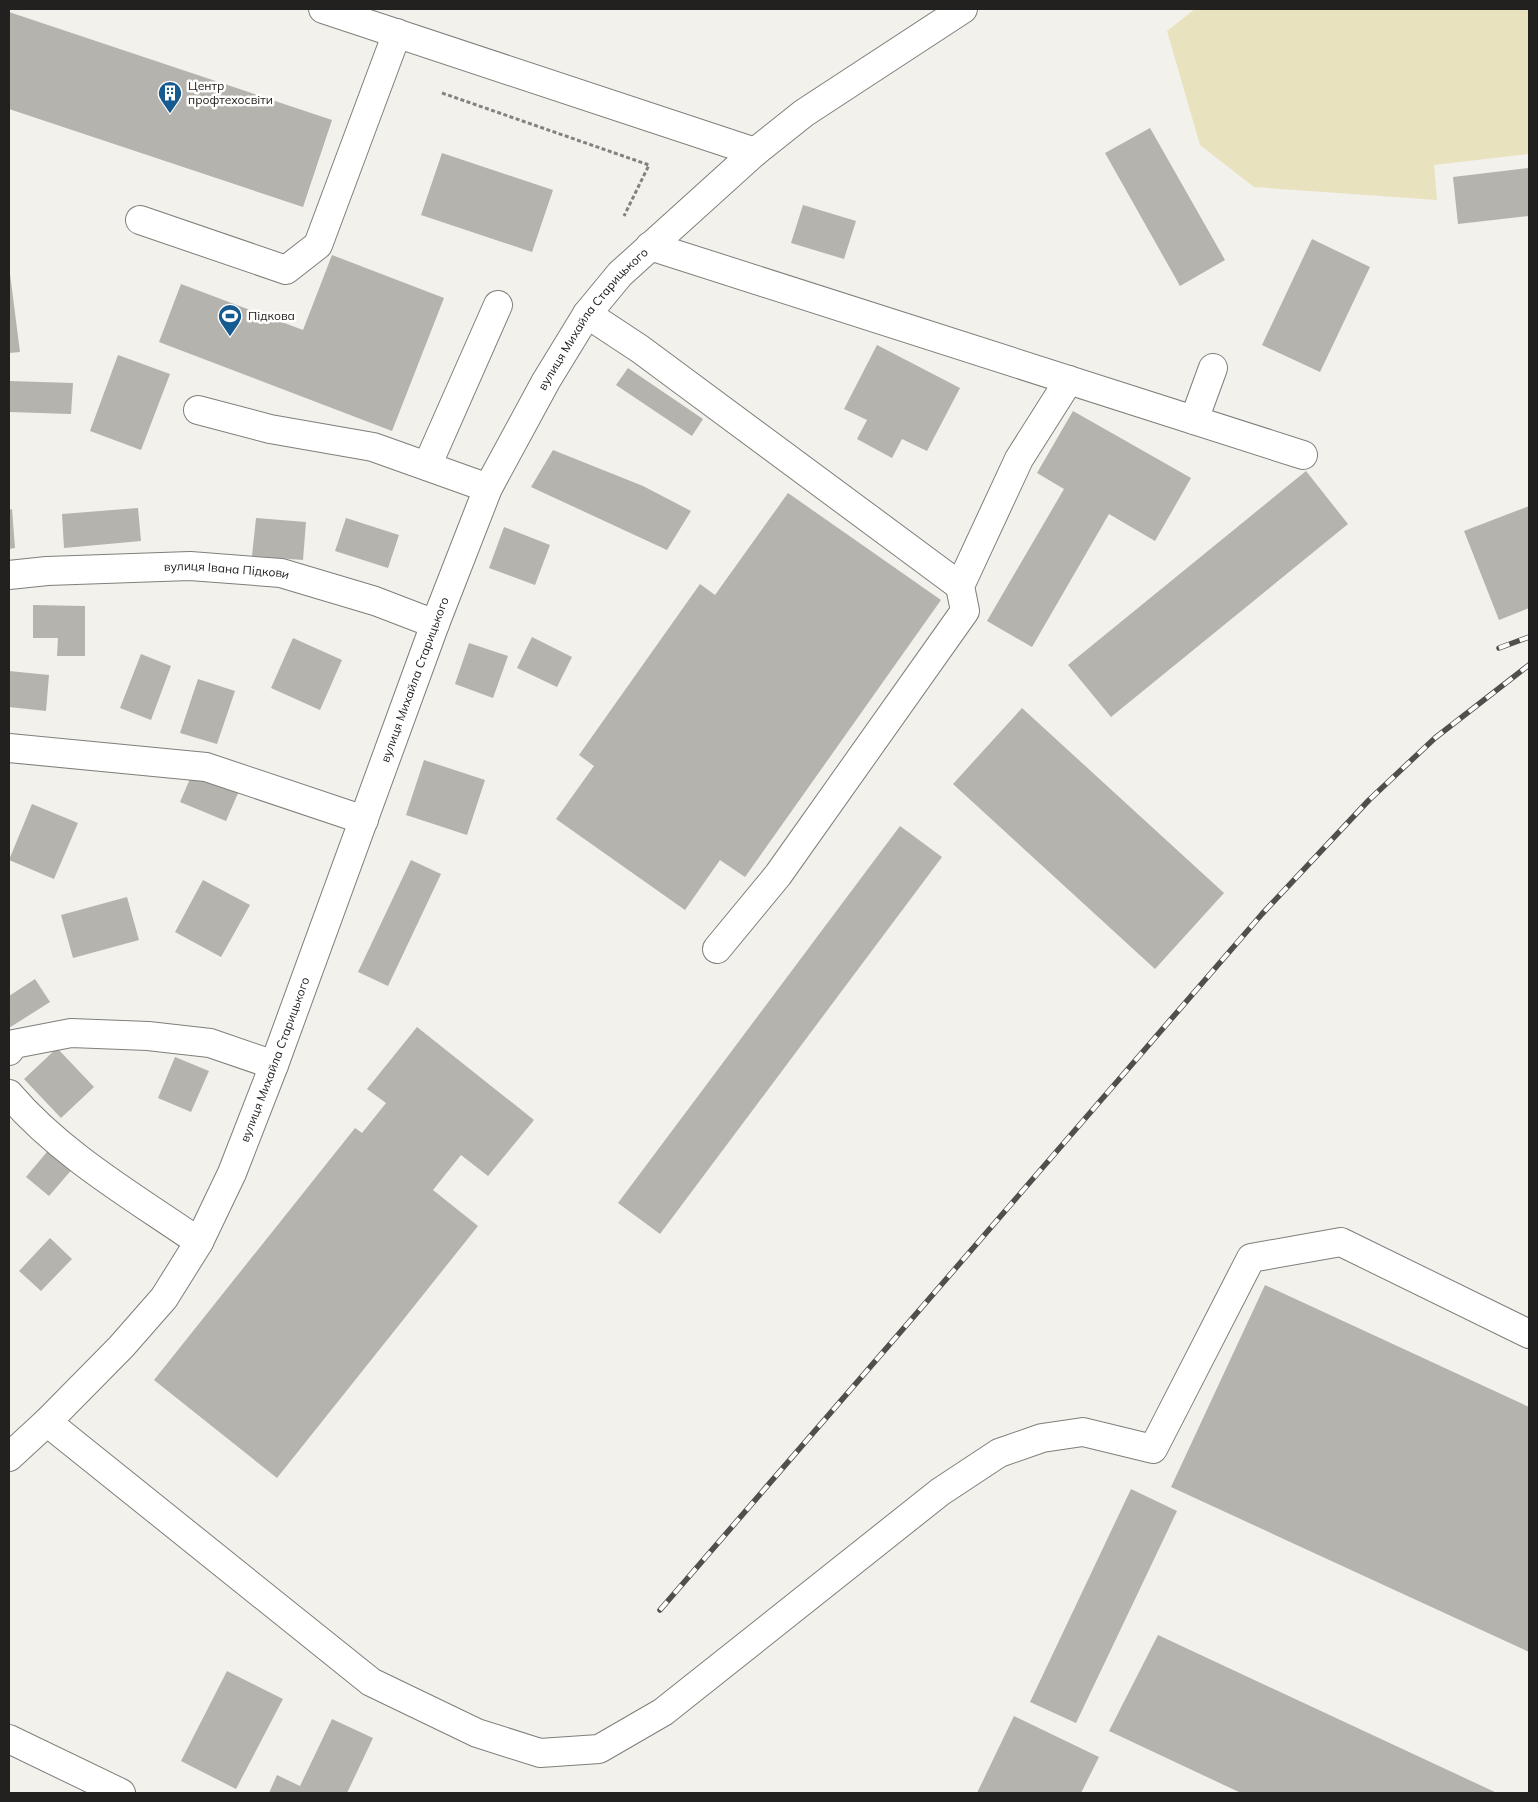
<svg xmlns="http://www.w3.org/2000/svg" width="1538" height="1802" font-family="Mulish,sans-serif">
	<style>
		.green { fill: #e9e2be }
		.building { fill: #b4b3ae }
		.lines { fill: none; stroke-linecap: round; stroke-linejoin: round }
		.minor-casing { stroke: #7f7e79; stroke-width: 30 }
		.path { stroke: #83827e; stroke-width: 3; stroke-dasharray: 4 2.5; stroke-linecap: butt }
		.minor { stroke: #fff; stroke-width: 28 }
		.rail-casing { stroke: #504f4c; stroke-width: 5.5 }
		.rail { stroke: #fffefc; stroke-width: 4; stroke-dasharray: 11; stroke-linecap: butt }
		.labels { text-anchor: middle; stroke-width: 5; stroke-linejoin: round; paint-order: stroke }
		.poi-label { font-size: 12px; fill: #22211f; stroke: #fffefc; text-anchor: start }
		.street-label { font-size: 12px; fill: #22211f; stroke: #fffefc }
	</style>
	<rect width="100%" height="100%" fill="#f2f1ec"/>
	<!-- green -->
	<path class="green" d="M1195,9H1529V154L1434,165L1437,200L1254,187L1200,145L1167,31Z"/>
	<!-- building -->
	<path class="building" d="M9,12L332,120L303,207L9,109Z
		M1150,128L1225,260L1180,286L1105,153Z
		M442,153L553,190L532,252L421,215Z
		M1529,168V216L1458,224L1453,177Z
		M803,205L856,221L844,259L791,243Z
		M1312,239L1370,267L1320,372L1262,345Z
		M332,255L444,298L392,431L159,342L181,284L303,330Z
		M10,274L20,352L9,353V275Z
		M877,345L960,388L927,451L902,439L892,458L857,439L867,420L844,409Z
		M118,355L170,374L141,450L90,431Z
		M628,368L703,419L692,436L616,385Z
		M9,381L73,383L71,414L9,412Z
		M1073,411L1191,478L1155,541L1109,514L1032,647L987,621L1064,489L1037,473Z
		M553,450L643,486L691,511L667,550L531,487Z
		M1306,471L1348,524L1111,717L1068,665Z
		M788,493L941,600L745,877L720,860L685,910L556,819L594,766L579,755L700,584L715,595Z
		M1529,506V608L1499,620L1464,531Z
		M138,508L141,541L64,548L62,514Z
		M12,509L15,548L9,549V510Z
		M256,518L306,522L303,560L252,556Z
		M346,518L399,535L388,568L335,551Z
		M504,527L550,545L535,585L489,568Z
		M33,605L85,606V656H57L58,638H33Z
		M532,637L572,657L557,687L517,668Z
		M293,638L342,660L320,710L271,688Z
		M469,643L508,656L493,698L455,684Z
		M141,654L171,666L151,720L120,708Z
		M9,671L49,675L46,711L9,707Z
		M198,679L235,691L217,744L180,733Z
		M1022,708L1224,893L1155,969L953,784Z
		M424,760L485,780L467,835L406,815Z
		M193,772L239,791L226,821L180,802Z
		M32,804L78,823L54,879L9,860Z
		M900,826L942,857L660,1234L618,1203Z
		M411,860L441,874L388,986L358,972Z
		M203,880L250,905L221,957L175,932Z
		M127,897L139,940L73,958L61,915Z
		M35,979L50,1002L9,1028V996Z
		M417,1027L534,1120L488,1176L461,1155L433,1190L478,1226L277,1478L154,1380L355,1128L362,1133L386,1103L367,1089Z
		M57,1048L94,1087L61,1118L24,1079Z
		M175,1057L209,1071L191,1112L158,1098Z
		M51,1147L74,1167L49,1196L26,1177Z
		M50,1238L72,1259L41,1291L19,1271Z
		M1265,1285L1529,1407V1652L1171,1487Z
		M1131,1489L1177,1511L1076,1723L1030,1702Z
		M1158,1635L1497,1793H1241L1109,1731Z
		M227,1671L283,1699L236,1789L181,1761Z
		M1014,1716L1099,1757L1081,1793H977Z
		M332,1719L373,1738L347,1793H269L277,1775L300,1786Z"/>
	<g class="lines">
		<!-- minor casing -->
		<g class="minor-casing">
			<g id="minor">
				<path d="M323,9L755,152"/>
				<path d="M140,220L286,270L318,245L397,33"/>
				<path d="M650,246L1303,455"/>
				<path d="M587,314L640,349L960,586"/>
				<path d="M198,410L270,429L373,447L488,488"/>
				<path d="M1194,420L1213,368"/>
				<path d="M427,466L498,305"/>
				<path id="s1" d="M9,575L47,571L190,566L281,573L375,601L435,624"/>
				<path d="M9,748L206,767L364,820"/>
				<path d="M717,949L778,875L965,611L960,586L1019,459L1069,380"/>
				<path d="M9,1051L14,1044L71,1033L148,1036L210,1043L274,1065"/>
				<path d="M9,1094C61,1155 134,1197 199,1242"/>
				<path d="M47,1422L371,1682L477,1733L540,1753L599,1749L663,1712L940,1492L999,1453L1042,1438L1083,1432L1153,1449L1251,1258L1341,1242L1529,1334"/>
				<path id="s2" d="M9,1457L47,1422L121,1347L164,1298L199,1242L232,1173L274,1065L435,624L488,488L546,381L587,314L620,274L755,152L804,113L963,9"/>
				<path d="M9,1739L121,1793"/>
			</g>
		</g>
		<!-- path -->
		<path class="path" d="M442,93L649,165L624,216"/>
		<!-- minor -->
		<use href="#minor" class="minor"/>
		<!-- rail casing -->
		<g class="rail-casing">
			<path id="rail" d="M1499,648L1529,637
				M660,1610L1262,914L1369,800L1435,738L1529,665"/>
		</g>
		<!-- rail -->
		<use href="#rail" class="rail"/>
	</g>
	<!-- icons -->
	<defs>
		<g id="building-pin" transform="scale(1.25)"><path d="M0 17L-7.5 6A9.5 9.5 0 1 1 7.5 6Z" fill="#165b90" stroke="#fffefc"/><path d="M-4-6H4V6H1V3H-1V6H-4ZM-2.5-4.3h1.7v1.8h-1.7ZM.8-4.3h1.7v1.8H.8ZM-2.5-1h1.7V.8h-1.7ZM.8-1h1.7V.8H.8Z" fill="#fff"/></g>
		<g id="stadium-pin" transform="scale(1.25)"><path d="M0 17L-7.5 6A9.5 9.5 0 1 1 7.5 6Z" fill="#165b90" stroke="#fffefc"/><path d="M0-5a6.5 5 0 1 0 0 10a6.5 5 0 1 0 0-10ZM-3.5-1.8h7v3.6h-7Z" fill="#fff"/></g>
	</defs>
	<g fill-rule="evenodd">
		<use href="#building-pin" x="170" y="93"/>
		<use href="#stadium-pin" x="230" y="316"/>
	</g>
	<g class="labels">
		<!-- poi labels -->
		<g class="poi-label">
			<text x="188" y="90">Центр<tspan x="188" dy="14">профтехосвіти</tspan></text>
			<text x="248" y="320">Підкова</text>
		</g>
		<!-- street labels -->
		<g class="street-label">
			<text dy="4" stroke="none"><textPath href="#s2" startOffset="1296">вулиця Михайла Старицького</textPath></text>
			<text dy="4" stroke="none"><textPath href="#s1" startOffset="218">вулиця Івана Підкови</textPath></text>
			<text dy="4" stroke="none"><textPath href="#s2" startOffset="891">вулиця Михайла Старицького</textPath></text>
			<text dy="4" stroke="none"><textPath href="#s2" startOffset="486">вулиця Михайла Старицького</textPath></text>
		</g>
	</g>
	<!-- border -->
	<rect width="1538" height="1802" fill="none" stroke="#22211f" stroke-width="20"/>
</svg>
